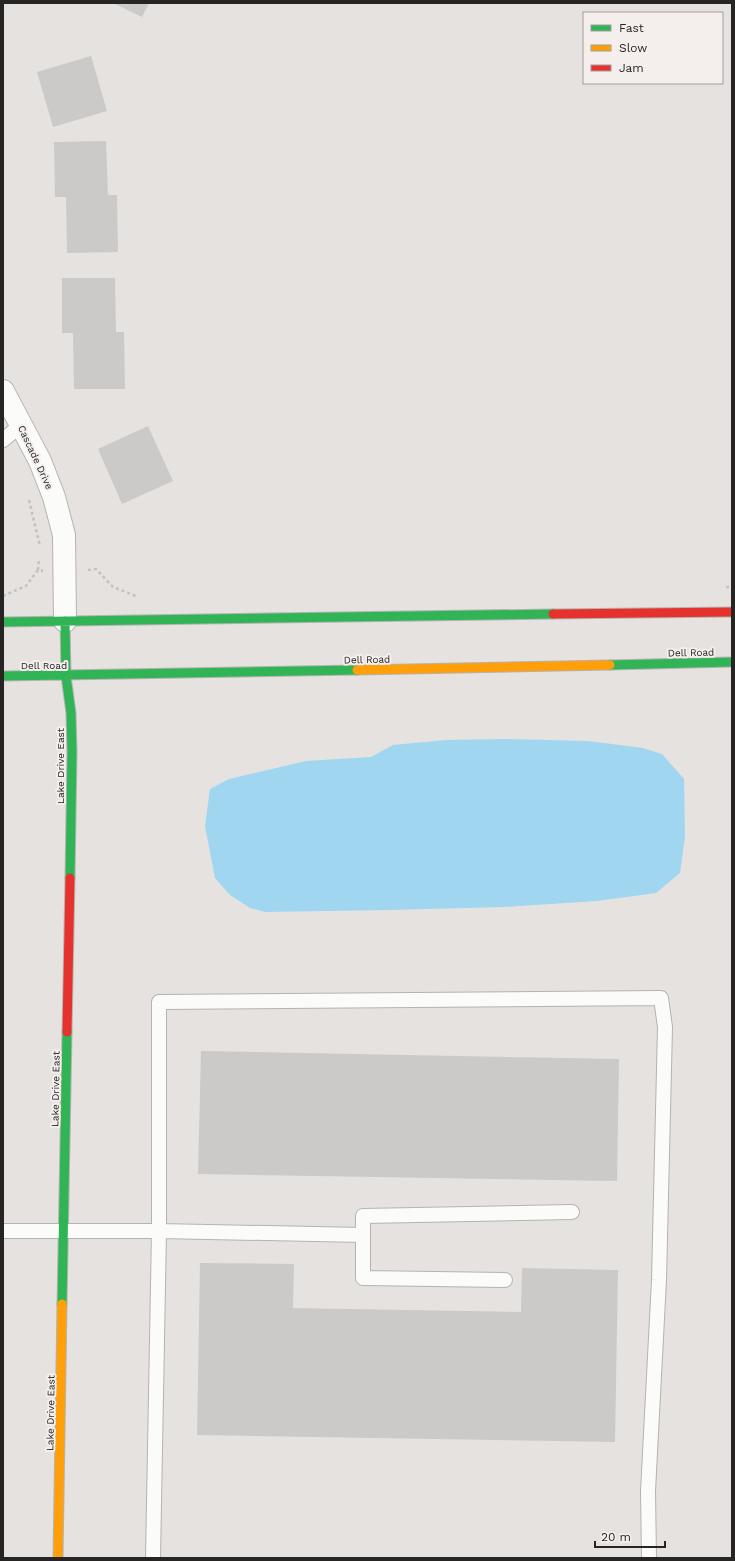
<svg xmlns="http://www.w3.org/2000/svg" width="735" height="1561" font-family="'Work Sans',sans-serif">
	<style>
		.water { fill: #a0d6ef }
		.building { fill: #cccac8 }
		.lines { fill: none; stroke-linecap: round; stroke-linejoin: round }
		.lane-casing { stroke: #b5b3b1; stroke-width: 16 }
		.street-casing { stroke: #b5b3b1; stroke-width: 24 }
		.fast-casing { stroke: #b5b3b1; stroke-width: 11 }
		.slow-casing { stroke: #b5b3b1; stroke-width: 11 }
		.jam-casing { stroke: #b5b3b1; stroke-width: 11 }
		.path { stroke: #c2c2c2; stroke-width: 2.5; stroke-dasharray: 3 3; stroke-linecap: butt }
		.lane { stroke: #fbfbfa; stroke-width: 14 }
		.street { stroke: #fbfbfa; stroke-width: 22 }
		.fast { stroke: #30b455; stroke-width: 9 }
		.slow { stroke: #ff9f0a; stroke-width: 9 }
		.jam { stroke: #e5322d; stroke-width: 9 }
		.labels { text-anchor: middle; stroke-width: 4; stroke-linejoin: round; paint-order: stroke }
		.street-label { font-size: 10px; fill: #272524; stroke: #f4efec }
	</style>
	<rect width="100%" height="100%" fill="#e5e2e0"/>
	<!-- water -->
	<path class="water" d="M504,739L588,741L643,748L662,754L684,779L685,837L680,873L656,893L597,901L503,907L389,910L265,912L250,908L230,895L215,878L205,826L210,789L229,779L306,761L371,757L393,745L446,740Z"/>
	<!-- building -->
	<path class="building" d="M113,3H149L142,17Z
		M91,56L107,111L53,127L37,72Z
		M106,141L108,195H117L118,252L67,253L66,197H55L54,142Z
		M62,278H115L116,332H124L125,389H74L73,333H62Z
		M148,426L173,481L122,504L98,449Z
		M201,1051L619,1059L617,1181L198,1174Z
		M200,1263L294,1264L293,1308L521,1312L522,1268L618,1270L615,1442L197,1435Z"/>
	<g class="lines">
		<!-- lane casing -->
		<g class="lane-casing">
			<path id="lane" d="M3,440L21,425
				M3,1231H159L363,1235V1216L572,1212
				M363,1235V1278L505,1280
				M153,1558L159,1231V1002L661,998L665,1027L659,1280L648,1491L649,1558"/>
		</g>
		<!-- street casing -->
		<g class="street-casing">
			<path id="street" d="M3,391L40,461L54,497L64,535L65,621"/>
		</g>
		<!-- fast casing -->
		<g class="fast-casing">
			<path id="fast" d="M65,621L66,676L71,713L72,752L70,878
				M3,622L553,614
				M610,665L732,662
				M3,676L357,670
				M62,1304L67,1032"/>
		</g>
		<!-- slow casing -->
		<g class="slow-casing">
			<path id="slow" d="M357,670L610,665
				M58,1558L62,1304"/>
		</g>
		<!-- jam casing -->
		<g class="jam-casing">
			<path id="jam" d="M553,614L732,612
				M67,1032L70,878"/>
		</g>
		<!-- path -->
		<path class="path" d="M29,500L40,546
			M38,570L39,559
			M88,570L96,569L113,587L136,596
			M726,587H732
			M3,596L26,586L38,570L43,571"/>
		<!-- lane -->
		<use href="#lane" class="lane"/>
		<!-- street -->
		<use href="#street" class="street"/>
		<!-- fast -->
		<use href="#fast" class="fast"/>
		<!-- slow -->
		<use href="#slow" class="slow"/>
		<!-- jam -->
		<use href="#jam" class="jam"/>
	</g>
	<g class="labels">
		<!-- street labels -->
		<g class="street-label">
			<text transform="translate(36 457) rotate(65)" y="4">Cascade Drive</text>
			<text transform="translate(691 652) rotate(-1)" y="4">Dell Road</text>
			<text transform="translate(367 659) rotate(-1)" y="4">Dell Road</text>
			<text x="44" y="669">Dell Road</text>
			<text transform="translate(60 766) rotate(-90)" y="4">Lake Drive East</text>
			<text transform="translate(55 1089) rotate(-89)" y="4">Lake Drive East</text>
			<text transform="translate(50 1413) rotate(-89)" y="4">Lake Drive East</text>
		</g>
	</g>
	<!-- border -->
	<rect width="735" height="1561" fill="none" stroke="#272524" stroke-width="8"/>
	<!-- legend -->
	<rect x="583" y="12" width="140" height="72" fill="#f4efec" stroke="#a29e9c"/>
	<rect x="591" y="25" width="20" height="6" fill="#30b455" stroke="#a29e9c"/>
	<text x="619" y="32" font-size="12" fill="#272524">Fast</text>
	<rect x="591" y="45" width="20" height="6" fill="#ff9f0a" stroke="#a29e9c"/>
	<text x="619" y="52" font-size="12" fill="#272524">Slow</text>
	<rect x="591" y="65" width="20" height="6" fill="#e5322d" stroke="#a29e9c"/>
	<text x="619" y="72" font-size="12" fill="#272524">Jam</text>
	<!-- scale -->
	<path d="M595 1541v6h70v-6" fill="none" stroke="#272524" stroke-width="2"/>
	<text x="601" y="1541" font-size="12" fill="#272524" stroke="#f4efec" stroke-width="3" paint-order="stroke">20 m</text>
</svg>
